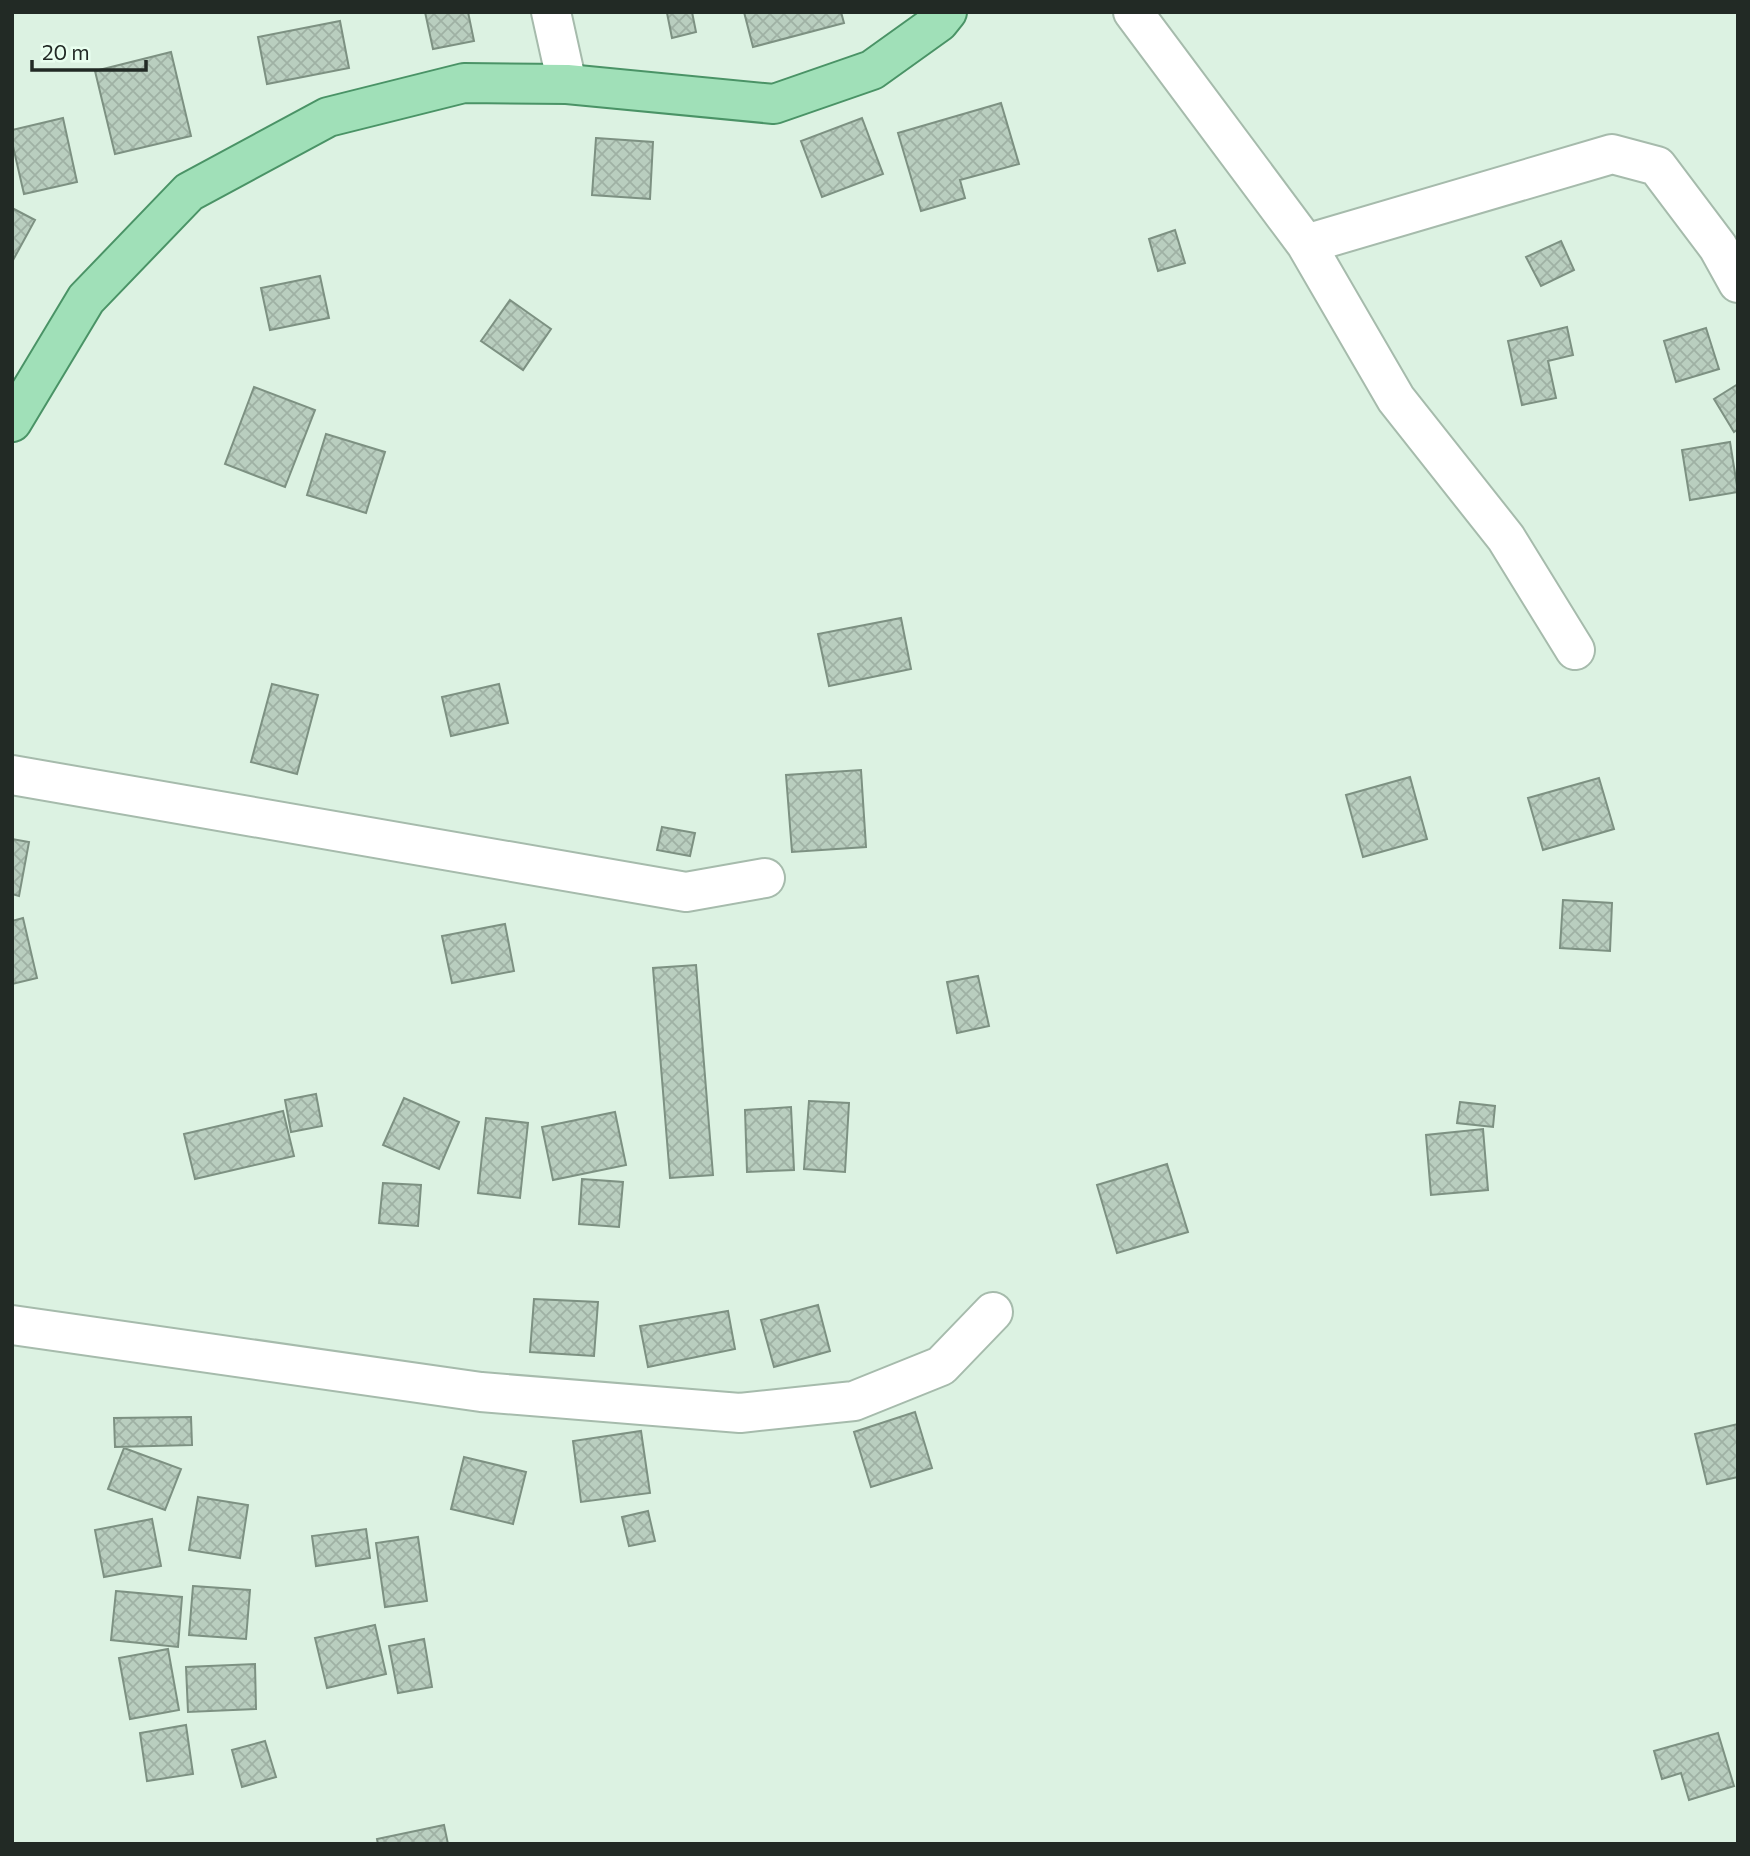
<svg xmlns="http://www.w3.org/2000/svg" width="1750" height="1856" font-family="Commissioner,sans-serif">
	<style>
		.building { fill: url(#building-cross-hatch); stroke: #7d9182; stroke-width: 2 }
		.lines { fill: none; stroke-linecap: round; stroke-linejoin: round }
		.minor-casing { stroke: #a6bbac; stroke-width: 42 }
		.major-casing { stroke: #4a9366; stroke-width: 42 }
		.minor { stroke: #fff; stroke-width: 38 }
		.major { stroke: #a0e0b8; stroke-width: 38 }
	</style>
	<defs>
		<pattern id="building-cross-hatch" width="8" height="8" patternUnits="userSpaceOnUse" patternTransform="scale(1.75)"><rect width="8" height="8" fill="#b9cebf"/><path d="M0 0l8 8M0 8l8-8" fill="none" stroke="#9fb1a4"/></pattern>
	</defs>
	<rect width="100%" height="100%" fill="#dcf2e2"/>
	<!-- building -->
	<path class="building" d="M425,12H468L474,41L433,49Z
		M692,12L696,32L672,38L667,13Z
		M744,12H841L844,23L753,47Z
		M340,21L349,68L267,84L258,37Z
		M171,52L191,136L115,154L95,71Z
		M1001,103L1019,164L960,180L965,198L921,211L898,133Z
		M63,118L77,182L24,194L12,142V130Z
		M862,118L883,174L822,197L801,141Z
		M596,138L653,142L650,199L592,195Z
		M12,208L35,220L12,262Z
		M1175,230L1185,263L1158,271L1149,239Z
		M1561,241L1574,270L1541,286L1526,257Z
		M320,276L329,318L270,330L261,288Z
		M510,300L551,329L523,370L481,341Z
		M1567,327L1573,355L1548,361L1556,398L1522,405L1508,341Z
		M1706,328L1719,369L1676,382L1664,341Z
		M1738,384V429L1734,432L1714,399Z
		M254,387L315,410L285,487L225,464Z
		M326,434L385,452L366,513L307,495Z
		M1730,442L1738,492L1690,500L1682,450Z
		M901,618L911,669L829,686L818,634Z
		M272,684L318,695L297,774L251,762Z
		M499,684L508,723L451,736L442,697Z
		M861,770L866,847L792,852L786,775Z
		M1410,777L1427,839L1363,857L1346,795Z
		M1599,778L1614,829L1543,850L1528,798Z
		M662,827L695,833L690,856L657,850Z
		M12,839L29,842L19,896L12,894Z
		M1563,900L1612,903L1610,951L1560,948Z
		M23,918L37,978L12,984V921Z
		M505,924L514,971L452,983L442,936Z
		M696,965L713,1175L670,1178L653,968Z
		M978,976L989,1026L957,1033L947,982Z
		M316,1094L322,1126L291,1132L285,1100Z
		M404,1098L459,1122L439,1169L383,1145Z
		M809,1101L849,1103L845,1172L804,1169Z
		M1460,1102L1495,1106L1493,1127L1457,1123Z
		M791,1107L794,1170L747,1172L745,1110Z
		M283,1111L294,1156L195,1179L184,1134Z
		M615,1112L626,1165L553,1180L542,1127Z
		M486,1118L528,1123L520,1198L478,1193Z
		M1483,1129L1488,1190L1431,1195L1426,1135Z
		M1167,1164L1188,1232L1117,1253L1097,1185Z
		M582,1179L623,1182L619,1227L579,1224Z
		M383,1183L421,1185L418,1226L379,1223Z
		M534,1299L598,1302L594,1356L530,1352Z
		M818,1305L830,1351L774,1367L761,1320Z
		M728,1311L735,1349L648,1367L640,1326Z
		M915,1412L932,1468L871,1487L854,1432Z
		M191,1417L192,1445L115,1447L114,1418Z
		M1738,1424V1477L1707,1484L1695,1434Z
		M641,1431L650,1493L581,1502L573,1441Z
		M124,1448L181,1469L165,1510L108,1489Z
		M464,1457L526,1472L513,1524L451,1509Z
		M198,1497L248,1505L240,1558L189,1550Z
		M648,1511L655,1541L629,1546L622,1517Z
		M152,1519L161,1566L104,1577L95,1530Z
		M366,1529L370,1558L316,1566L312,1536Z
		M418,1537L427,1601L385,1607L376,1543Z
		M193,1586L250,1590L246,1639L189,1635Z
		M116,1591L182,1597L178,1647L111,1640Z
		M375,1625L386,1674L327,1688L315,1638Z
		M424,1639L432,1687L398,1693L389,1646Z
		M168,1649L179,1710L130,1719L119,1658Z
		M255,1664L256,1709L188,1712L186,1667Z
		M186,1725L193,1774L147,1781L140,1733Z
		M1718,1733L1734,1786L1689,1800L1681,1773L1662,1779L1654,1751Z
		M265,1741L276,1777L242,1787L232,1750Z
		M444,1825L448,1844H378L377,1839Z"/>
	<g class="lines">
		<!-- minor casing -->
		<g class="minor-casing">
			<path id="minor" d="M551,12L567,84
				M1133,12L1306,244L1396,399L1506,538L1575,650
				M1306,244L1612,154L1657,166L1718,247L1738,283
				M12,775L686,892L765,878
				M12,1325L481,1392L740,1413L854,1401L941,1366L993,1312"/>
		</g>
		<!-- major casing -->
		<g class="major-casing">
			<path id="major" d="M12,422L86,299L189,192L328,117L464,83L567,84L774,104L872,70L939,22L947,12"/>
		</g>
		<!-- minor -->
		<use href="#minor" class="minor"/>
		<!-- major -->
		<use href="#major" class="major"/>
	</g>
	<!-- border -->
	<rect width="1750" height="1856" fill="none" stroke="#222a25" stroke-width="28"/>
	<!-- scale -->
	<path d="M32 60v10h114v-10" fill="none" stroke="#222a25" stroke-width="3.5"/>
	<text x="42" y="60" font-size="21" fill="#222a25" stroke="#e9ffef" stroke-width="5" paint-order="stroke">20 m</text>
</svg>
